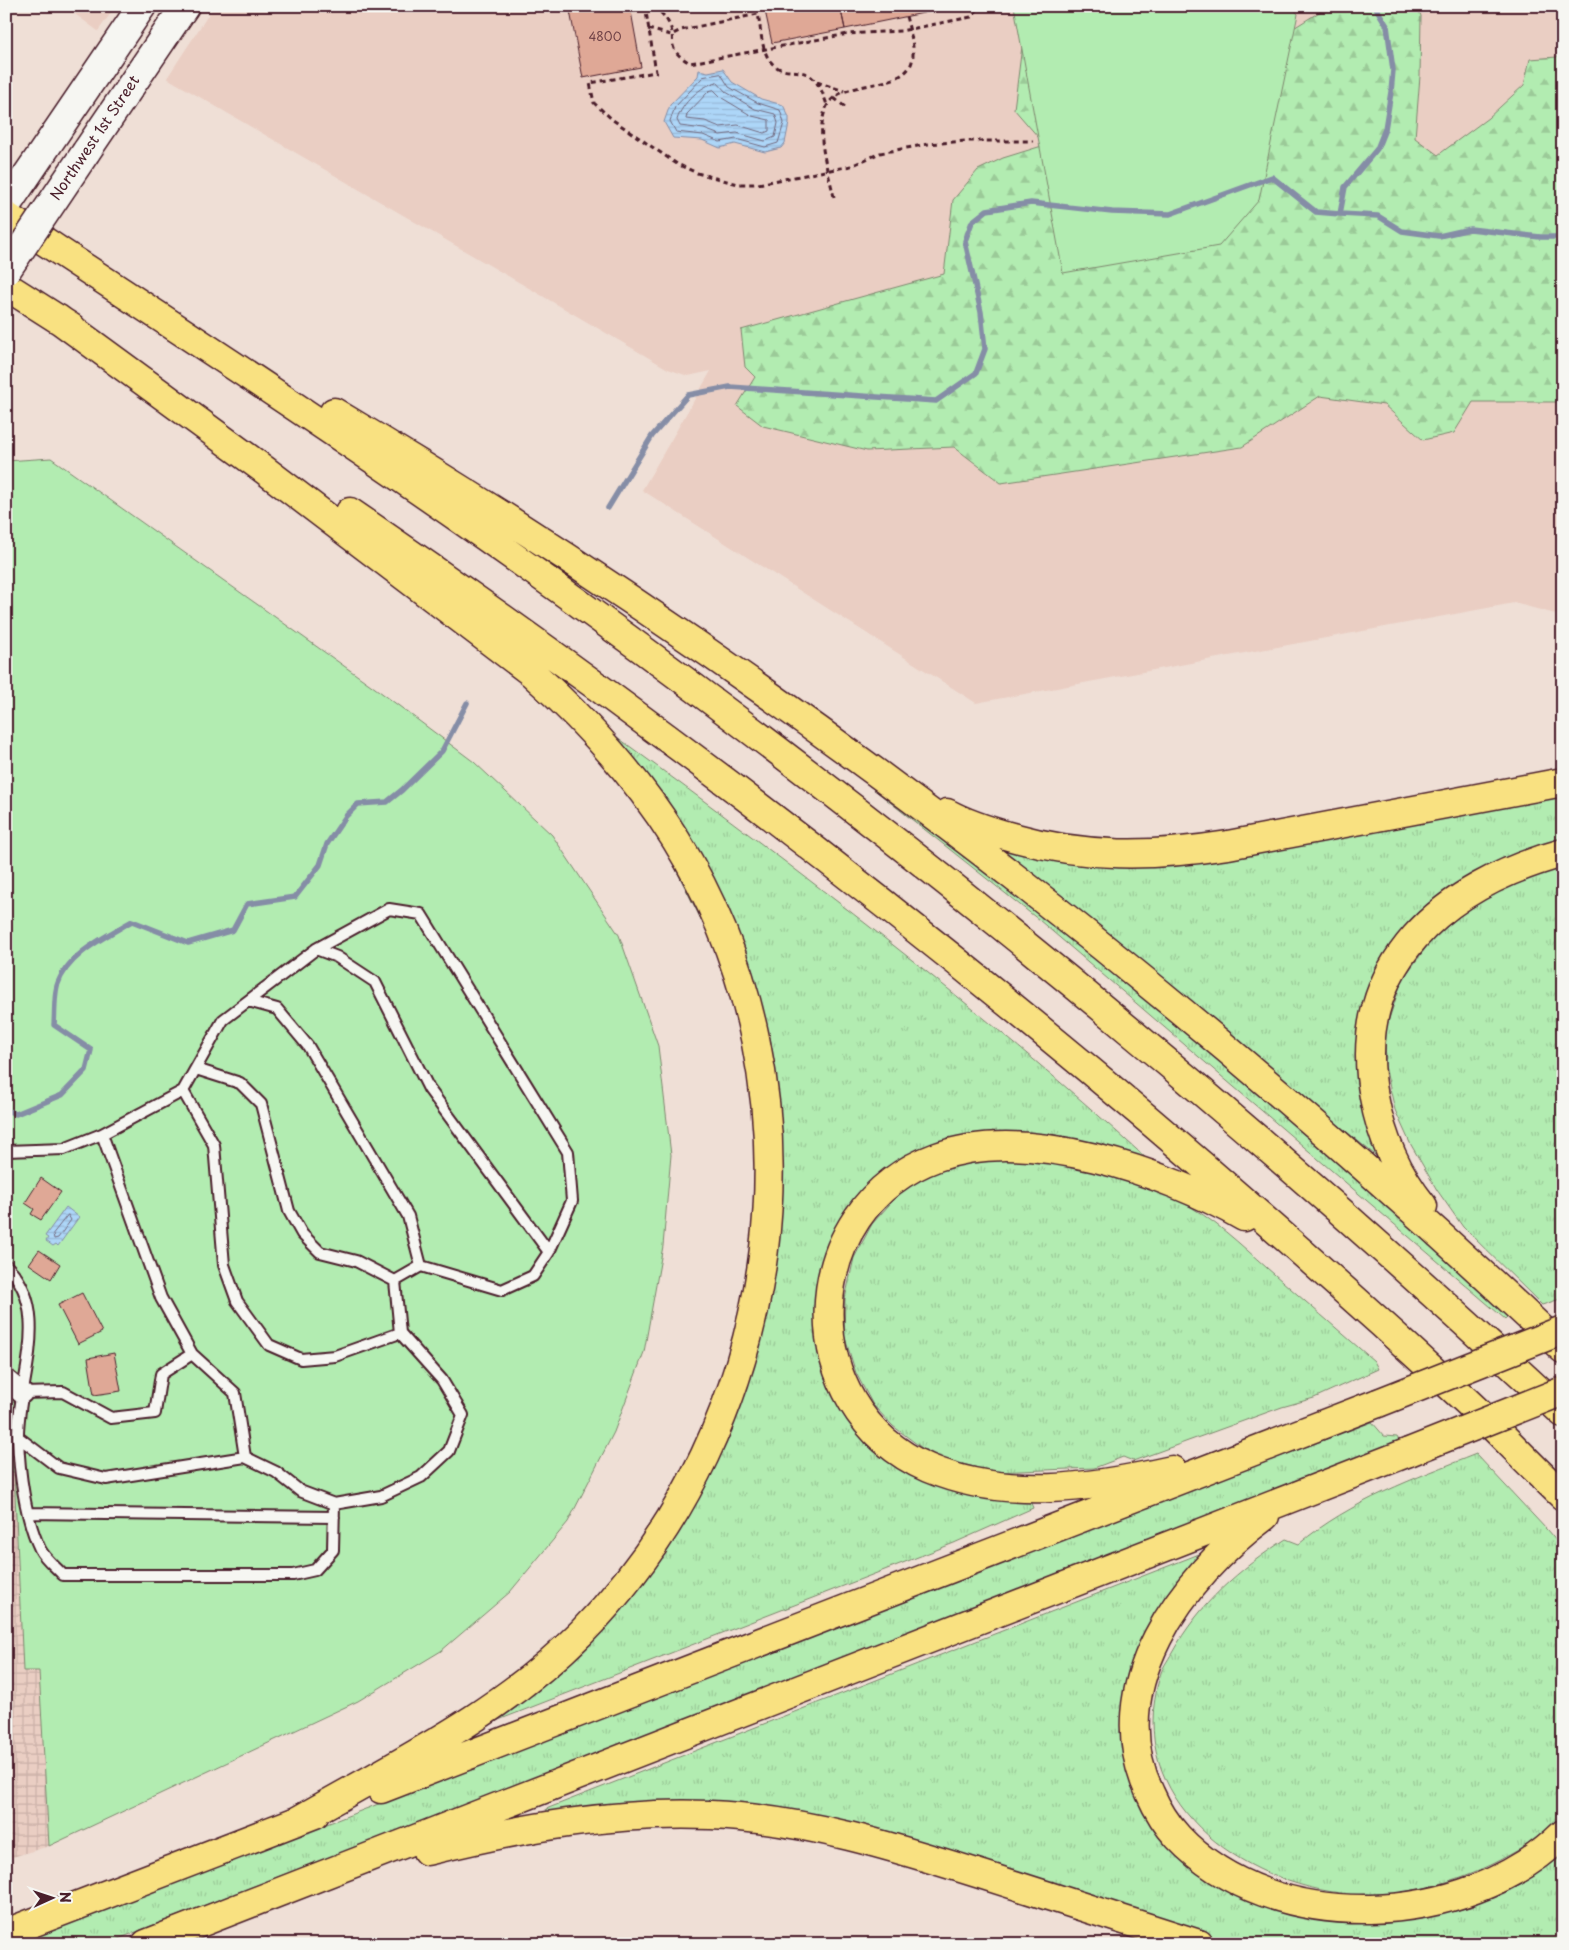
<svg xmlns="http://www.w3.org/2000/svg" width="1569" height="1950" font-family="'Playpen Sans',sans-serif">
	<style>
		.built { fill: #eacec3 }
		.industrial { fill: url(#industrial-grid) }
		.grass { fill: url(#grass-tufts); stroke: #7e866e }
		.forest { fill: url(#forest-firs); stroke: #7e866e }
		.park { fill: #b2ecb1; stroke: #7e866e }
		.water { fill: url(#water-rules); stroke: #858da6 }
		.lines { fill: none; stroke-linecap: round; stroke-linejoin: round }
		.shore { stroke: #72687d; stroke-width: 1 }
		.stream { stroke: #858da6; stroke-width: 5.5 }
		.building { fill: #dfa896; stroke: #4a1f2b }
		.lane-casing { stroke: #4a1f2b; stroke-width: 14 }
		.street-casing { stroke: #4a1f2b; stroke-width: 24 }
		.secondary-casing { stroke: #4a1f2b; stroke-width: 31 }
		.highway-casing { stroke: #4a1f2b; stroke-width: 31 }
		.path { stroke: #4a1f2b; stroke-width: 3; stroke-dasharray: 5 4; stroke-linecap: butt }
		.lane { stroke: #f6f6f2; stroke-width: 10 }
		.street { stroke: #f6f6f2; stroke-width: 20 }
		.secondary { stroke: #f6f6f2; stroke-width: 28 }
		.highway { stroke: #f9e181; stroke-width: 28 }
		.secondary-bridge-casing { stroke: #4a1f2b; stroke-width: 31; stroke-linecap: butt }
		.highway-bridge-casing { stroke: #4a1f2b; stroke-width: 31; stroke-linecap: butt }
		.secondary-bridge { stroke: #f6f6f2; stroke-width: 28 }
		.highway-bridge { stroke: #f9e181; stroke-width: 28 }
		.labels { text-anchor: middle; stroke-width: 5; stroke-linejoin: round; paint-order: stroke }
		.number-label { font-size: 12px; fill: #6f4146 }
		.street-label { font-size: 15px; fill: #4a1f2b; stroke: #f6f6f2 }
	</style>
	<defs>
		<pattern id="industrial-grid" width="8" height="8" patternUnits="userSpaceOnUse" patternTransform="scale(1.25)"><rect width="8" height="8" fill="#eacec3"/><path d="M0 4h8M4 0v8" fill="none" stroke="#cab0a8"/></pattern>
		<pattern id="grass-tufts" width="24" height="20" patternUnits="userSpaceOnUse" patternTransform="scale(1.25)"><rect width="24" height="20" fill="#b2ecb1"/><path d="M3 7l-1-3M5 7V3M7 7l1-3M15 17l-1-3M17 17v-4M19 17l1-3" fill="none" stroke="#9bca98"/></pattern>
		<pattern id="forest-firs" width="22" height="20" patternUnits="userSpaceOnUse" patternTransform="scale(1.25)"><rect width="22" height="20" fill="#b2ecb1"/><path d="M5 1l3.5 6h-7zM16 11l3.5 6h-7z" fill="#9bca98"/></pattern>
		<pattern id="water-rules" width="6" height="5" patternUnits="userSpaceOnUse" patternTransform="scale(1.25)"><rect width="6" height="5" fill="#add6f8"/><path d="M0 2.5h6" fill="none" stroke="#96b7d5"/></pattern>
	</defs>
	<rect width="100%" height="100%" fill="#efdfd6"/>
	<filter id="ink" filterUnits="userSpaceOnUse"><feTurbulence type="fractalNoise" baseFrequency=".02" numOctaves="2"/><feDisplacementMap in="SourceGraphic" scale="10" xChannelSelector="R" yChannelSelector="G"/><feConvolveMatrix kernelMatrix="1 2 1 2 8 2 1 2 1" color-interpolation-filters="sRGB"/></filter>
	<g filter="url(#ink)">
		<!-- built -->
		<path class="built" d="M64,6H116L98,31Z
			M214,6H1563V616L1514,603L976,703L642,490L711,371L688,376L668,369L167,78Z"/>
		<!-- industrial -->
		<path class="industrial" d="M6,1472H14L24,1671L39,1670L49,1846L6,1859Z"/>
		<!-- grass -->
		<path class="grass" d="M617,737C799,870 979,1006 1146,1158L1145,1160L1106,1146L1046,1135L995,1134L954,1141L830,1252L843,1406L993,1496L1031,1503L1033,1508L954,1543L483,1726L583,1644L749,1370L763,1043L613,744Z
			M867,784L988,871L1301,1125L1512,1313L1505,1319L1039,920Z
			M1563,788V841L1523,851L1461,883L1377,974L1380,1159L978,832L1116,858Z
			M1563,866V1298L1542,1305L1463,1227L1437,1190L1410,1143L1395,1110L1385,1066L1386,1028L1402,980L1427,946L1459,915L1502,889Z
			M1000,1157C1062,1159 1124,1173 1180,1201C1213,1218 1240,1244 1267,1268C1303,1299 1338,1330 1374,1361L1378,1369L1314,1398L1282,1407L1133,1461L1123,1457L1094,1468L995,1472L946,1460L922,1448L893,1426L873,1405L856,1373L844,1335L845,1299L854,1258L872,1224L905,1187L946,1168Z
			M1372,1422L1384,1436L1397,1437L1400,1442L105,1944H17L1114,1519Z
			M1476,1454L1547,1530L1563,1549V1818C1542,1838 1516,1852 1490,1865C1447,1885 1398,1898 1350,1894C1240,1885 1123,1799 1160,1676C1162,1668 1168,1660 1172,1653C1199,1604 1239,1569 1286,1539L1299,1544C1350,1501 1416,1478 1476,1454Z
			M1230,1542L1145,1643L1150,1812L1280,1909L1344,1922L1406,1920L1471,1907L1528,1880L1563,1855V1944H1234L884,1834L549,1815L546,1809Z"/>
		<!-- forest -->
		<path class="forest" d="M1329,6H1417L1421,16L1420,76L1415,138L1438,155L1488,118L1524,85L1530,59L1557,57L1563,49V402H1473L1454,433L1423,440L1384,405L1320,396L1242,447L1001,483L954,447L867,451L763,426L737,406L755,377L745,367L741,330L944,274L953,200L978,170L1003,158L1045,145L1014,109L1022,46L1252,54Z"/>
		<!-- park -->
		<path class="park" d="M1014,6H1291L1298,14L1259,200L1219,246L1063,273Z
			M51,458L375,688L474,762L552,835L619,935L658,1046L671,1155L663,1246L644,1352L614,1432L568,1522L510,1592L441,1651L358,1701L49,1846L39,1671H23L14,1472H6V461Z"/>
		<!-- water -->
		<path class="water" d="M723,69L732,82L761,99L783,105L789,117V123L785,143L781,148L765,152L735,144L720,148L702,140L673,138L664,122L670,105L698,76L699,70L708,72Z
			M66,1207L79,1217L58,1246L56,1244L53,1246L46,1241L48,1238L45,1236Z"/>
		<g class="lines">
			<!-- shore -->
			<path class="shore" d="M721,74L729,87L758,103L780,110L784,123L778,143L765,147L736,139L720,142L703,135L676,132L670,121L675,107L703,77Z
				M717,82L726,92L755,109L775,114L778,123L775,137L765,141L737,133L720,135L704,129L680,126L677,120C682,103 700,86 717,82Z
				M714,90L722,98L752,116L769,120V131L764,133L738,125L720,127L705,121L686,119L687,114L709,91Z
				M68,1215L71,1220L58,1238L54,1239L53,1234Z"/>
			<!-- stream -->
			<path class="stream" d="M1340,214L1378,216L1402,231L1439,236L1470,229L1540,237H1563
				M608,508L652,436L688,395L730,387L936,401L976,373L985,349L981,312L965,241L972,222L987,210L1031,203L1112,212L1170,214L1272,177L1316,212L1340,214L1345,187L1377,149L1385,129L1391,92L1393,70L1387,26L1375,6
				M6,1110L16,1114L62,1095L86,1070L91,1050L54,1025C55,1013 54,998 57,986C66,955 105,937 132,921L188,943L233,930L247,904L295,897L320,865L327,844L346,816L358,804L387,802L402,790L442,751L467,703"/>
		</g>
		<!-- building -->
		<path class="building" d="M569,6H630L641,67L583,78Z
			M764,6H840L845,29L772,43Z
			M840,6H958L845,29Z
			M41,1178L61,1192L41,1220L31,1214L34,1209L25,1203Z
			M39,1250L60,1264L51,1279L29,1264Z
			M82,1293L102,1332L78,1344L58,1305Z
			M114,1353L121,1391L94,1395L88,1358Z"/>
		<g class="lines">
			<!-- lane casing -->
			<g class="lane-casing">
				<path id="lane" d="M389,909L421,914L568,1152L572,1201L549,1252L533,1276L502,1290L421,1266L395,1281L400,1333L442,1380L463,1415L449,1451L421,1477L381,1496L334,1504L300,1491L276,1472L245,1457L235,1393L192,1354L161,1298L102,1134L183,1091L223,1020L316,949Z
					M316,949L337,957L375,982L429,1089L549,1252
					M248,1001L277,1009L308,1046L408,1216L421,1266
					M196,1069L240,1083L261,1104L289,1211L302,1234L320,1252L356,1261L395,1281
					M183,1091L214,1145L224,1265L237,1301L269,1345L301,1359L335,1356L400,1333
					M6,1151L64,1149L102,1134
					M6,1265C54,1311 17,1382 18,1437C19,1471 25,1518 40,1549C45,1559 56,1567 63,1575H293L315,1570L333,1550L334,1504
					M22,1393L63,1392L111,1418L155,1413L161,1374L192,1354
					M18,1437L59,1468L106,1479L245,1457
					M28,1513L334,1517"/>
			</g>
			<!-- street casing -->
			<g class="street-casing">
				<path id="street" d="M6,1380L22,1393"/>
			</g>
			<!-- secondary casing -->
			<g class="secondary-casing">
				<path id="secondary" d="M86,152L185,6
					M6,206L142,6"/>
			</g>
			<!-- highway casing -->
			<g class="highway-casing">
				<path id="highway" d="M6,216C166,321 326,425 483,535C863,802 1223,1096 1563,1413
					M6,286L72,328
					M57,318L262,468L532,673C588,723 636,776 676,840C831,1090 786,1424 582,1632C501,1714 396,1764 297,1821
					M334,412C778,676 1188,994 1563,1349
					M350,512C739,778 1116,1077 1462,1397C1496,1428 1528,1463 1563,1496
					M947,813C967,824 990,831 1012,837C1086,858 1152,857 1228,845L1563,782
					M1423,1206C1398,1175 1381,1136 1374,1097C1349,964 1445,885 1563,853
					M1172,1470C1092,1488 1006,1501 928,1468C792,1408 796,1208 937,1157C1027,1124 1165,1172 1244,1217
					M1265,1516C1182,1577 1100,1687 1150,1793C1157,1809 1166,1824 1178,1837C1273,1938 1467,1929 1563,1834
					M381,1789L1378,1403
					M427,1851C521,1828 615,1811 711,1815C805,1819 894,1847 983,1875C1055,1898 1127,1921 1199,1944
					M6,1933L315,1814
					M146,1944L1409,1452"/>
			</g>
			<!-- path -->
			<path class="path" d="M645,6L656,72L590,83L594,103L613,120L677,164L697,173L738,184H758L851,166L880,153L928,144L966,141H1033
				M654,6C659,11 665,16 668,22C679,40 662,47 690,63L848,34L901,31L971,17L979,6
				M648,29L671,35L681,30L758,14C761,28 761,51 771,62C790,84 810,52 827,105
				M817,82L844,91
				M834,98L845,107
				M834,197C828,170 814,133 827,106C842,76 913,94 913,54C914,42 909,29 906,16"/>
			<!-- lane -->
			<use href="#lane" class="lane"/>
			<!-- street -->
			<use href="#street" class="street"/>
			<!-- secondary -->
			<use href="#secondary" class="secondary"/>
			<!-- highway -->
			<use href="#highway" class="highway"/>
			<!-- secondary-bridge casing -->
			<g class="secondary-bridge-casing">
				<path id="secondary-bridge" d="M6,271L86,152"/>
			</g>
			<!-- highway-bridge casing -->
			<g class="highway-bridge-casing">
				<path id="highway-bridge" d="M1378,1403L1563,1330
					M1409,1452L1563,1391"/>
			</g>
			<!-- secondary-bridge -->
			<use href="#secondary-bridge" class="secondary-bridge"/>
			<!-- highway-bridge -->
			<use href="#highway-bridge" class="highway-bridge"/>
		</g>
	</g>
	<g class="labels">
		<!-- number labels -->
		<g class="number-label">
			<text x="605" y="41">4800</text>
		</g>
		<!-- street labels -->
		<g class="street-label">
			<text transform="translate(95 138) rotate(-56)" y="5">Northwest 1st Street</text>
		</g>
	</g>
	<!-- margin -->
	<rect width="1569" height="1950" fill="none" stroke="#f6f6f2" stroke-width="25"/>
	<rect x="12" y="12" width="1544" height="1925" fill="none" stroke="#4a1f2b" stroke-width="2" filter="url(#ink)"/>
	<!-- north arrow -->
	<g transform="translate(52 1898) rotate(87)" stroke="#f6f6f2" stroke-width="4" paint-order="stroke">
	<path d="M0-4L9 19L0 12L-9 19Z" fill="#4a1f2b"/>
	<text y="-8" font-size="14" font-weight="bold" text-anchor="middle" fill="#4a1f2b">N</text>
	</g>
</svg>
